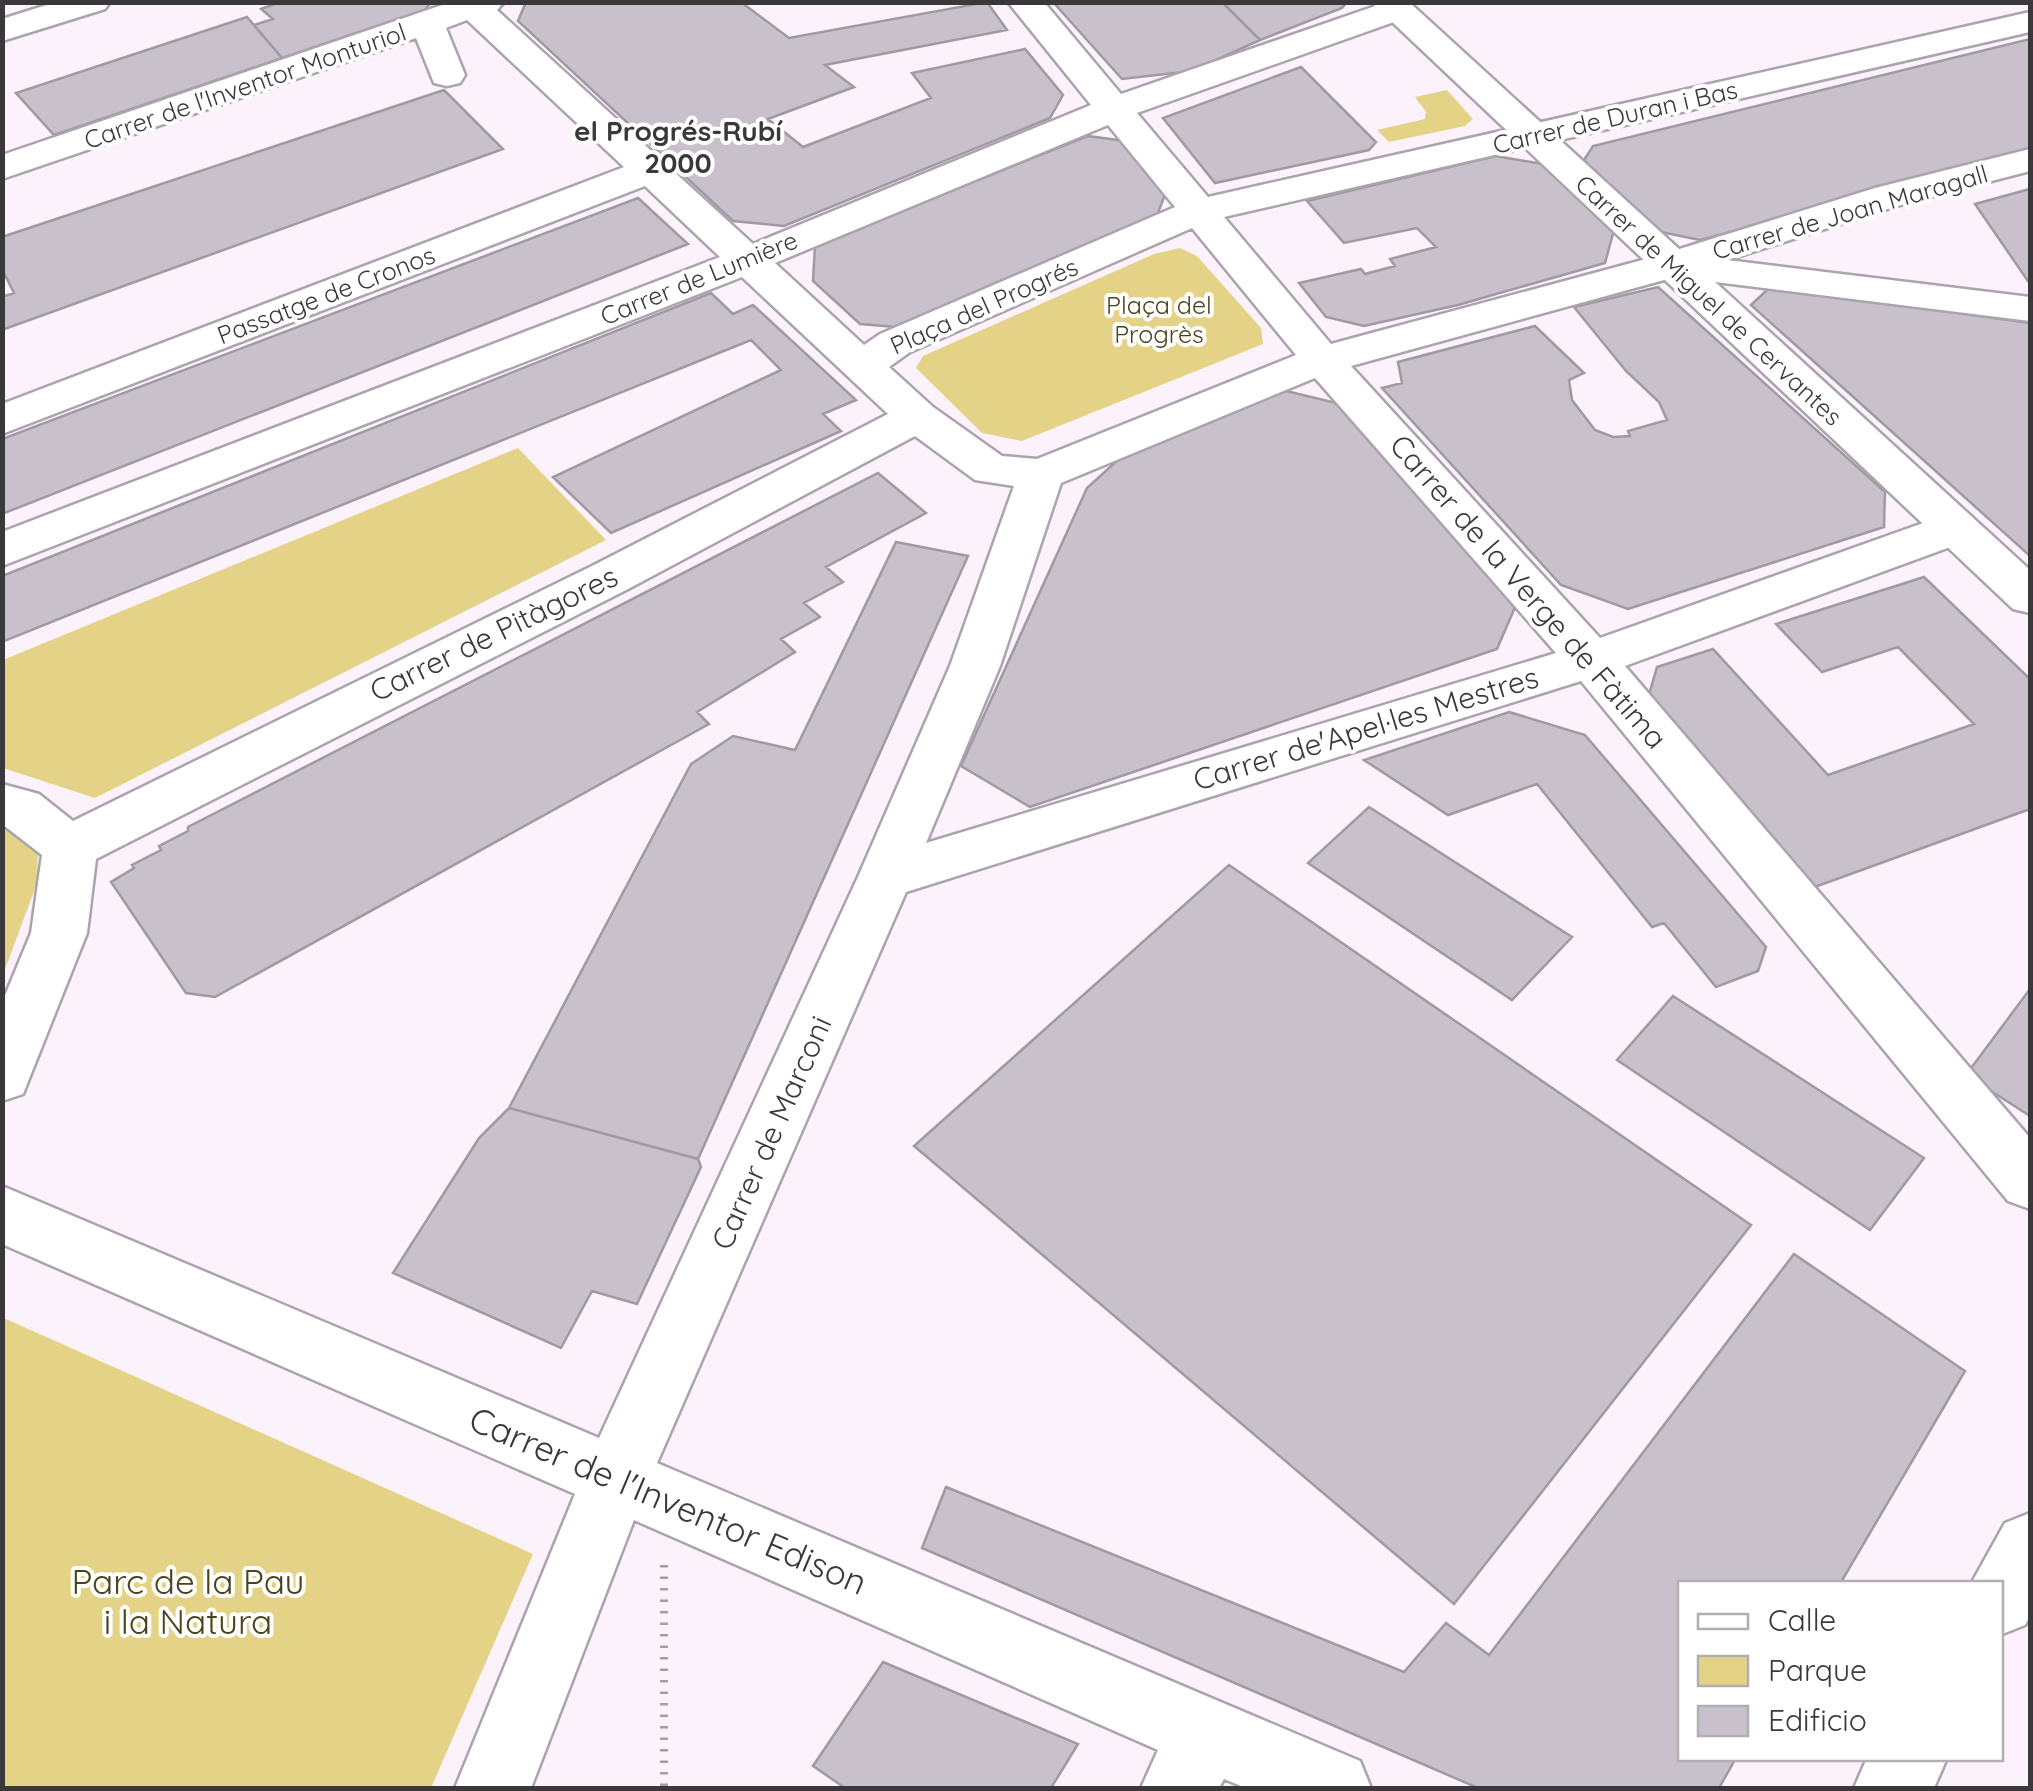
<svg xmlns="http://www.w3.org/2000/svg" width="2033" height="1791" font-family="Quicksand,sans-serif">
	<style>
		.green { fill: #e4d387 }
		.building { fill: #c8c0ca; stroke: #a199a2; stroke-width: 2.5 }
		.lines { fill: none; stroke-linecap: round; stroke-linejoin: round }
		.street-casing { stroke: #aba3ad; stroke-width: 5 }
		.secondary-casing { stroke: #aba3ad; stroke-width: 5 }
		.path { stroke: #a49da4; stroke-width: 8; stroke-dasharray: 2.5 9; stroke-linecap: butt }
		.street { fill: #fff; fill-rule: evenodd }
		.secondary { fill: #fff; fill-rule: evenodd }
		.labels { text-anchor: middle; stroke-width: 8; stroke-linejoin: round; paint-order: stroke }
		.far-street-label { font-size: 25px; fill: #3b383b; stroke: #fff }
		.far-park-label { font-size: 25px; fill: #4b431b; stroke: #fff }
		.far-neighbourhood-label { font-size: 28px; font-weight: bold; fill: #3b383b; stroke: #fff }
		.street-label { font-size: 30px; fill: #3b383b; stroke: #fff }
		.near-street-label { font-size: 35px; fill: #3b383b; stroke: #fff }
		.near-park-label { font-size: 35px; fill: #4b431b; stroke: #fff }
	</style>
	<rect width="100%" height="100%" fill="#fbf2fc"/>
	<!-- green -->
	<path class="green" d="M1447,90L1473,119L1465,126L1389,142L1377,130L1425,119L1426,112L1415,97Z
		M1180,248L1197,256L1261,328L1263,344L1022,441L982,433L916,368L923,356L1154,254Z
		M518,448L606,540L95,798L3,768V660Z
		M3,820L38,852L37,883L3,975Z
		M6,1319L533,1554L431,1788H3L2,1320Z"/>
	<!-- building -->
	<path class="building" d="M280,2H431L425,10L282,58L254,25L273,19L261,9Z
		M526,2H741L789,38L987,2L1007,30L825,65L854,87L768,119L803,147L931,98L912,73L1025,49L1063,95L1050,118L784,226L733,221L518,21Z
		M1053,2H1222L1260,40L1192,71L1122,79Z
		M1222,2H1347L1342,8L1260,40Z
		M247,17L282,58L54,135L16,93Z
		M2030,39V154L1700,240L1651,230L1580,166L1593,146Z
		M1301,67L1376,142L1369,150L1215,183L1163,118Z
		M444,90L503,149L2,330V297L14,293L2,269V237Z
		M1088,136L1125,141L1166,192L1156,218L908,328L860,324L813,281L815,245Z
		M1496,156L1548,165L1614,230L1605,263L1458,305L1364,326L1326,317L1299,283L1361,269L1365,274L1395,266L1390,259L1436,247L1417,228L1344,243L1307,201Z
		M2030,189V284L1975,204Z
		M638,198L688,244L2,514V439Z
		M1658,287L1885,492L1884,527L1628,609L1561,585L1382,388L1402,383L1398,362L1535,326L1584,373L1569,380L1572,400L1595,430L1613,437L1630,436L1628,431L1667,420L1659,402L1626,371L1574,307Z
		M1770,287L2030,323V556L1751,305Z
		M711,293L733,314L753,305L856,400L823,414L841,431L611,533L553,477L781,370L751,340L2,642V576Z
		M1282,390L1345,405L1516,605L1497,649L1030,807L961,766L1087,488L1121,457Z
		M878,473L926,513L826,567L843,582L804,603L820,617L781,639L795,652L697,712L709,724L215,997L186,993L111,882L134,868L132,865L161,850L159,846L188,831V827Z
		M896,542L968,556L698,1159L509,1108L691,764L733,736L795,750Z
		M1924,577L2030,679V809L1812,888L1648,698L1657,667L1713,649L1828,775L1974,724L1898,647L1822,672L1776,624Z
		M1509,712L1585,735L1766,947L1758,971L1716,987L1664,923L1652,927L1537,784L1448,815L1364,760Z
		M1369,807L1572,937L1512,1000L1308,863Z
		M1229,865L1751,1225L1454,1604L914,1146Z
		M2030,989V1116L1966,1075Z
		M1673,996L1924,1158L1870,1230L1617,1060Z
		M509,1108L698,1159L701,1167L637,1304L592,1291L561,1348L393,1273L479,1138Z
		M1794,1254L1965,1371L1840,1584H1680V1758H1736L1719,1788H1478L922,1548L946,1487L1404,1672L1446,1623L1489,1655Z
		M883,1662L1078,1744L1051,1788H845L813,1766Z"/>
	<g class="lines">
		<!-- street casing -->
		<g class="street-casing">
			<path id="street" d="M56,2H110L105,9L2,41V19Z
				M451,2H504L497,10L753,244L1091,105L1008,2H1044L1121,94L1384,3H1408L1413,10L1408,17L1137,113L1208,197L2030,12V32L1224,217L1331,344L1657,256L1875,188L2030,149V171L1903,204L1727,260L2030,297V321L1675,277L1351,366L1600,638L1940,517L1956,512L1972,517L1979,528L1972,539L1625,666L2030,1138V1209L2008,1201L1581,681L906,892L657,1463L1360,1761L1371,1788H1246L1224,1779L1219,1788H1141L1158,1750L634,1520L531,1788H455L575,1494L2,1244V1186L599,1438L858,877L950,666L1014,486L975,480L915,436L628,589L96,859L87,933L23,1094L2,1101V1003L31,933L42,855L2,824V784L39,794L73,821L594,565L888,414L742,277L2,566V532L720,257L645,186L2,434V404L624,167L467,20L446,28L465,75L460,83L447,86L434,83L416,38L2,179V155ZM1108,125L1175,207L880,334L864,345L775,263ZM1192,228L1296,355L1037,459L1002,456L933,407L889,367L910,352ZM1315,378L1556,653L926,843L1000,666L1061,483Z
				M2030,1513V1616L2025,1625L2000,1635V1584H1971L2005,1523Z
				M1867,1758H1947L1934,1788H1854Z"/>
		</g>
		<!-- secondary casing -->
		<g class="secondary-casing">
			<path id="secondary" d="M1371,2H1409L2030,570V613L2013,609Z"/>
		</g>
		<!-- path -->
		<path class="path" d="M664,1565V1788"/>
		<!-- street -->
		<use href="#street" class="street"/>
		<!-- secondary -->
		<use href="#secondary" class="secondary"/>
	</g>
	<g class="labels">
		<!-- far-street labels -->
		<g class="far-street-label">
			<text transform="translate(245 86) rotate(-19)" y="9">Carrer de l'Inventor Monturiol</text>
			<text transform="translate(1615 117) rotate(-13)" y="9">Carrer de Duran i Bas</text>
			<text transform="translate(1850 212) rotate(-16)" y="9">Carrer de Joan Maragall</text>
			<text transform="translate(699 278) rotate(-22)" y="9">Carrer de Lumière</text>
			<text transform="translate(326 295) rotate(-21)" y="9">Passatge de Cronos</text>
			<text transform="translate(1709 300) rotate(43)" y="9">Carrer de Miguel de Cervantes</text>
			<text transform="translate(984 306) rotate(-24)" y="9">Plaça del Progrés</text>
		</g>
		<!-- far-park labels -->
		<g class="far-park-label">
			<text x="1159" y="314">Plaça del<tspan x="1159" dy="29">Progrès</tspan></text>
		</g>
		<!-- far-neighbourhood labels -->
		<g class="far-neighbourhood-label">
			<text x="678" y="141">el Progrés-Rubí<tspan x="678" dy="32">2000</tspan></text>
		</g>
		<!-- street labels -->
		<g class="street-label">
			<text transform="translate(1528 592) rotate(49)" y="10">Carrer de la Verge de Fàtima</text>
			<text transform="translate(494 634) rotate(-26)" y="10">Carrer de Pitàgores</text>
			<text transform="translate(1366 729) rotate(-17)" y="10">Carrer de'Apel·les Mestres</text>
			<text transform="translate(772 1133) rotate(-66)" y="10">Carrer de Marconi</text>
		</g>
		<!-- near-street labels -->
		<g class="near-street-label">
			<text transform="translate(668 1501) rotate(23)" y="12">Carrer de l'Inventor Edison</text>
		</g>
		<!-- near-park labels -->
		<g class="near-park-label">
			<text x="188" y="1594">Parc de la Pau<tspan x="188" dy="40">i la Natura</tspan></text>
		</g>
	</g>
	<!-- border -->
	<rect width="2033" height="1791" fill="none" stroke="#3b383b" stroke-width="10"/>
	<!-- legend -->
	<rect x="1678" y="1581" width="325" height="180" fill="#ffffff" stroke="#b1afb1" stroke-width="2.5"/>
	<rect x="1698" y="1614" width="50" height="15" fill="#ffffff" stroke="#b1afb1" stroke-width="2.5"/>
	<text x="1768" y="1631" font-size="30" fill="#3b383b">Calle</text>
	<rect x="1698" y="1656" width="50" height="30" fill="#e4d387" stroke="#b1afb1" stroke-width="2.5"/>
	<text x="1768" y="1681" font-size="30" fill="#3b383b">Parque</text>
	<rect x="1698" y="1706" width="50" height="30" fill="#c8c0ca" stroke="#b1afb1" stroke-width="2.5"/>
	<text x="1768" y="1731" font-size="30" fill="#3b383b">Edificio</text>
</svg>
